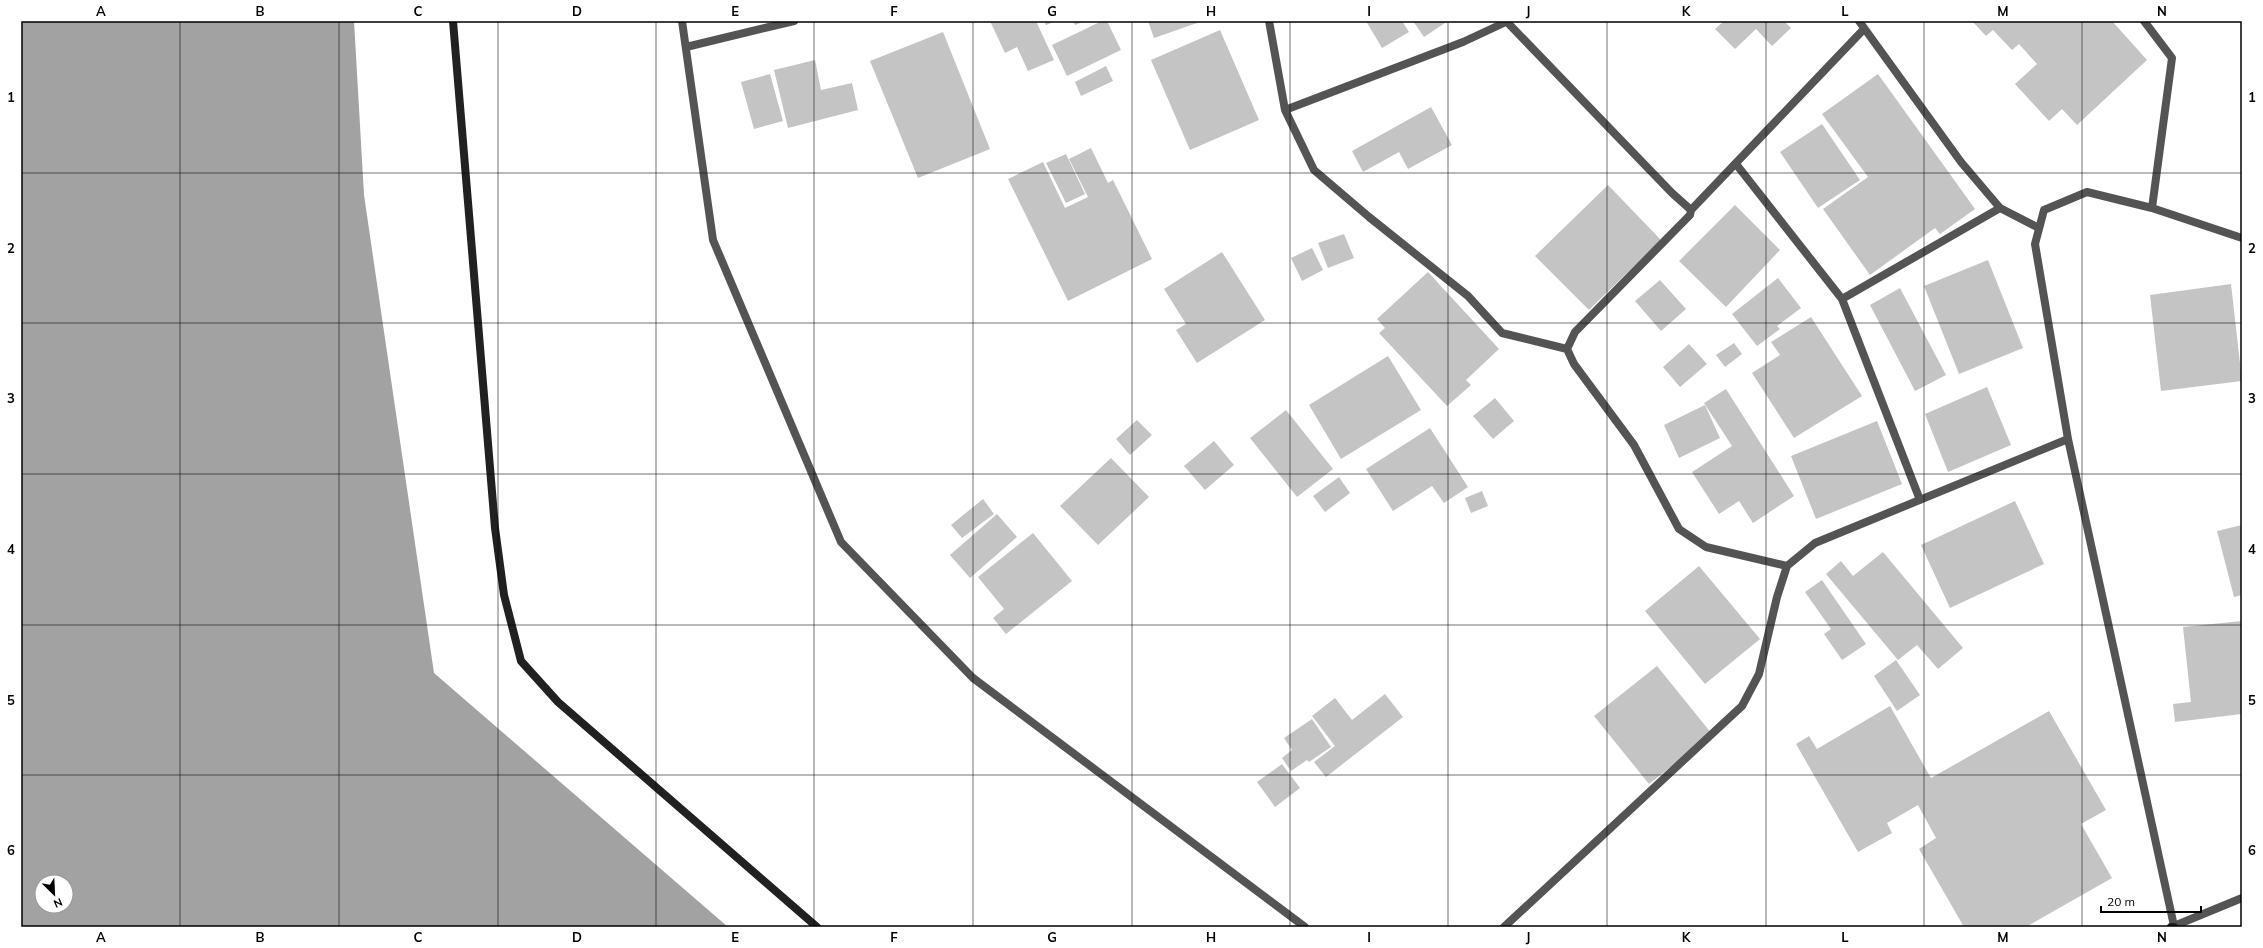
<svg xmlns="http://www.w3.org/2000/svg" width="2263" height="948" font-family="Mulish,sans-serif">
	<style>
		.water { fill: #a2a2a2; fill-rule: evenodd }
		.building { fill: #c4c4c4 }
		.lines { fill: none; stroke-linecap: round; stroke-linejoin: round }
		.street { stroke: #545454; stroke-width: 8 }
		.secondary { stroke: #212121; stroke-width: 8 }
		.grid { fill: none; stroke: #000; stroke-width: 1; stroke-opacity: 0.55 }
		.neatline { fill: none; stroke: #000; stroke-width: 1.5 }
		.grid-label { font-size: 13px; text-anchor: middle; font-weight: bold; fill: #000 }
	</style>
	<rect width="100%" height="100%" fill="#fff"/>
	<!-- water -->
	<path class="water" d="M21,21H354L364,195L434,673L728,927H21ZM42,882H66V906H42Z"/>
	<!-- building -->
	<path class="building" d="M990,21H1036L1054,60L1028,71L1017,47L1005,53Z
		M1044,21H1056L1046,25Z
		M1073,21H1085L1075,25Z
		M1102,21H1107L1121,50L1067,76L1052,45Z
		M1148,21H1203L1154,38Z
		M1366,21H1402L1409,32L1382,48Z
		M1413,21H1448L1424,37Z
		M1724,21H1784L1791,28L1772,46L1756,29L1735,49L1715,29Z
		M1972,21H2112L2147,60L2077,125L2062,109L2049,121L2015,84L2037,64L2019,44L2012,50L1993,30L1986,36Z
		M1220,30L1259,120L1190,150L1151,60Z
		M943,32L990,149L918,178L870,61Z
		M815,60L821,90L852,83L858,110L788,128L774,70Z
		M1106,66L1113,81L1081,96L1075,82Z
		M770,74L783,121L754,129L741,82Z
		M1878,74L1975,209L1940,234L1935,228L1870,275L1823,209L1868,177L1822,114Z
		M1431,107L1452,145L1408,169L1399,152L1363,172L1352,151Z
		M1822,124L1860,180L1818,208L1780,152Z
		M1091,148L1108,183L1113,180L1152,259L1068,301L1008,179L1043,162L1065,208L1088,197L1069,159Z
		M1066,154L1085,194L1066,203L1046,163Z
		M1608,185L1661,240L1589,310L1535,256Z
		M1735,205L1780,250L1726,307L1679,261Z
		M1344,234L1354,258L1328,268L1318,243Z
		M1312,248L1323,270L1302,281L1291,258Z
		M1222,252L1265,320L1197,363L1176,330L1186,324L1164,289Z
		M1988,260L2023,348L1959,374L1924,286Z
		M1428,272L1499,349L1466,380L1471,385L1447,406L1379,333L1385,328L1377,319Z
		M1778,278L1801,308L1777,326L1780,329L1757,346L1732,314Z
		M1660,280L1686,309L1661,331L1635,301Z
		M2231,284L2242,381L2161,391L2150,295Z
		M1900,288L1946,375L1915,391L1870,305Z
		M1811,317L1862,396L1794,438L1752,373L1780,355L1771,342Z
		M1734,343L1742,354L1725,367L1716,355Z
		M1689,344L1707,364L1680,387L1663,367Z
		M1388,356L1421,410L1341,459L1309,405Z
		M1987,387L2011,445L1948,472L1925,414Z
		M1726,389L1794,496L1753,523L1739,501L1719,514L1692,472L1732,446L1704,403Z
		M1495,398L1514,421L1493,439L1473,416Z
		M1705,405L1720,438L1679,458L1664,425Z
		M1286,410L1333,469L1297,497L1250,438Z
		M1137,420L1152,435L1130,455L1116,439Z
		M1877,421L1902,484L1816,519L1791,456Z
		M1430,428L1468,487L1444,503L1432,486L1393,511L1366,469Z
		M1214,441L1234,465L1205,490L1184,466Z
		M1111,458L1149,497L1098,545L1060,506Z
		M1339,477L1350,493L1325,512L1313,496Z
		M1482,491L1488,506L1471,513L1465,498Z
		M983,499L994,514L962,538L951,525Z
		M2015,501L2044,564L1950,608L1921,545Z
		M997,514L1017,537L970,578L950,555Z
		M2242,525V595L2234,597L2217,531Z
		M1033,533L1072,581L1006,634L993,618L1004,609L978,577Z
		M1883,552L1963,648L1938,669L1917,645L1898,660L1826,574L1841,561L1853,576Z
		M1699,566L1760,639L1705,684L1645,611Z
		M1822,580L1866,644L1842,660L1824,634L1831,629L1805,592Z
		M2242,621V714L2175,722L2173,704L2191,702L2183,627Z
		M1896,660L1920,695L1897,711L1874,676Z
		M1657,666L1712,734L1649,784L1594,716Z
		M1385,694L1403,717L1326,777L1314,762L1335,746L1312,716L1335,698L1352,720Z
		M1890,706L1931,778L2049,711L2106,810L2081,824L2112,878L2026,927H1964L1919,849L1936,838L1918,805L1887,823L1892,833L1858,852L1796,744L1809,736L1817,749Z
		M1312,719L1331,747L1309,762L1307,760L1291,771L1282,758L1292,750L1284,738Z
		M1282,764L1300,788L1275,807L1257,782Z"/>
	<g class="lines">
		<!-- street -->
		<path class="street" d="M682,21L713,240L841,542L973,678L1305,927
			M1269,21L1285,110L1314,170L1369,217L1468,296L1502,333L1567,349
			M1859,21L1961,162L2000,208L2039,228
			M2144,21L2172,58L2152,208L2242,238
			M1507,22L1672,193L1691,210
			M686,47L794,21
			M1285,110L1463,42L1508,21
			M1736,164L1842,299L1920,500
			M2152,208L2087,192L2044,210L2035,244L2068,439L2174,926L2242,898
			M1842,299L2000,208
			M1787,566L1706,547L1679,529L1634,445L1574,364L1567,349L1575,332L1690,215L1691,210L1864,29
			M1504,927L1742,706L1759,674L1777,597L1787,566L1815,543L2068,439"/>
		<!-- secondary -->
		<path class="secondary" d="M453,21L495,528L504,595L521,661L558,702L817,927
			M2171,927H2174"/>
	</g>
	<!-- grid -->
	<path class="grid" d="M180,21V927M339,21V927M498,21V927M656,21V927M814,21V927M973,21V927M1132,21V927M1290,21V927M1448,21V927M1607,21V927M1766,21V927M1924,21V927M2082,21V927M21,173H2242M21,323H2242M21,474H2242M21,625H2242M21,775H2242"/>
	<!-- border -->
	<rect width="2263" height="948" fill="none" stroke="#ffffff" stroke-width="44"/>
	<!-- north arrow -->
	<g transform="translate(54 894) rotate(156)"><circle r="19" fill="#ffffff" stroke="#999999"/>
	<path d="M0-3L7 15L0 10L-7 15Z" fill="#000000"/>
	<text y="-6" font-size="11" font-weight="bold" text-anchor="middle" fill="#000000">N</text>
	</g>
	<!-- scale -->
	<path d="M2101 906v6h100v-6" fill="none" stroke="#000000" stroke-width="2"/>
	<text x="2107" y="906" font-size="12" fill="#000000" stroke="#ffffff" stroke-width="3" paint-order="stroke">20 m</text>
	<rect x="22" y="22" width="2219" height="904" class="neatline"/>
	<g class="grid-label">
		<text x="101" y="16">A</text>
		<text x="260" y="16">B</text>
		<text x="418" y="16">C</text>
		<text x="577" y="16">D</text>
		<text x="735" y="16">E</text>
		<text x="894" y="16">F</text>
		<text x="1052" y="16">G</text>
		<text x="1211" y="16">H</text>
		<text x="1369" y="16">I</text>
		<text x="1528" y="16">J</text>
		<text x="1686" y="16">K</text>
		<text x="1845" y="16">L</text>
		<text x="2003" y="16">M</text>
		<text x="2162" y="16">N</text>
		<text x="11" y="102">1</text>
		<text x="2252" y="102">1</text>
		<text x="11" y="253">2</text>
		<text x="2252" y="253">2</text>
		<text x="11" y="403">3</text>
		<text x="2252" y="403">3</text>
		<text x="11" y="554">4</text>
		<text x="2252" y="554">4</text>
		<text x="11" y="705">5</text>
		<text x="2252" y="705">5</text>
		<text x="11" y="855">6</text>
		<text x="2252" y="855">6</text>
		<text x="101" y="942">A</text>
		<text x="260" y="942">B</text>
		<text x="418" y="942">C</text>
		<text x="577" y="942">D</text>
		<text x="735" y="942">E</text>
		<text x="894" y="942">F</text>
		<text x="1052" y="942">G</text>
		<text x="1211" y="942">H</text>
		<text x="1369" y="942">I</text>
		<text x="1528" y="942">J</text>
		<text x="1686" y="942">K</text>
		<text x="1845" y="942">L</text>
		<text x="2003" y="942">M</text>
		<text x="2162" y="942">N</text>
	</g>
</svg>
